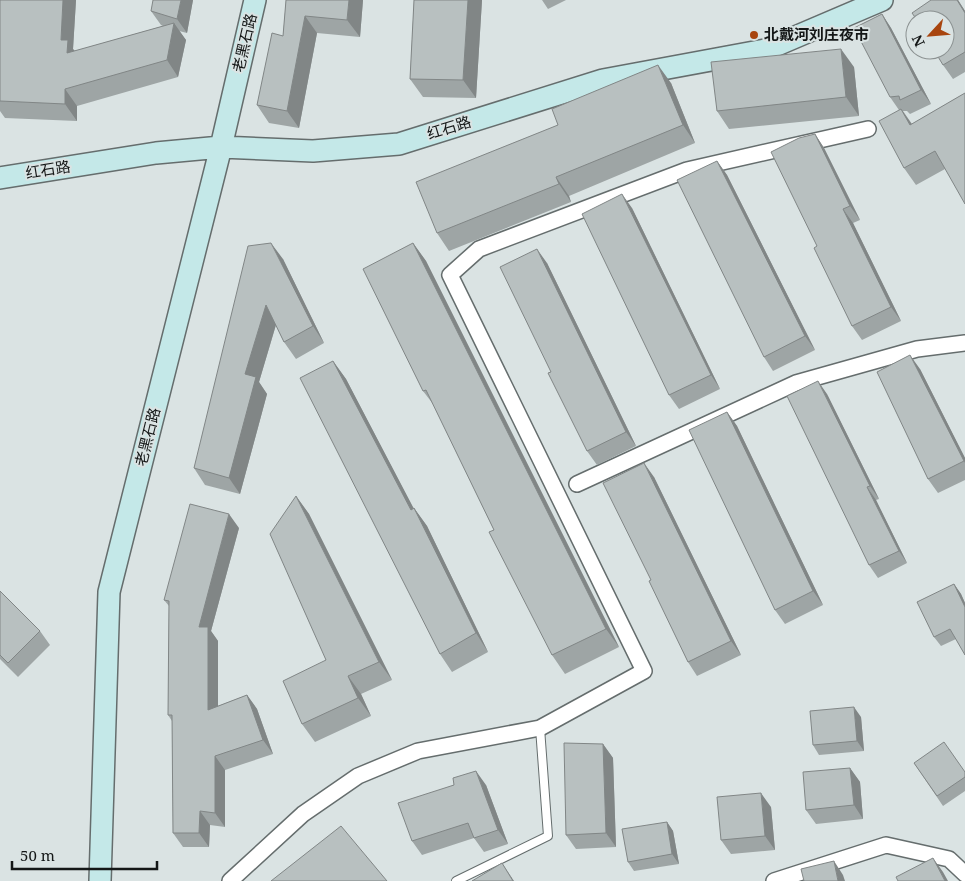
<svg xmlns="http://www.w3.org/2000/svg" width="965" height="881" font-family="'Noto Serif','Noto Sans SC',serif">
	<style>
		.lines { fill: none; stroke-linecap: round; stroke-linejoin: round }
		.lane-casing { stroke: #656d6d; stroke-width: 10 }
		.street-casing { stroke: #656d6d; stroke-width: 18 }
		.secondary-casing { stroke: #656d6d; stroke-width: 24 }
		.lane { stroke: #fff; stroke-width: 8 }
		.street { stroke: #fff; stroke-width: 15 }
		.secondary { stroke: #c4e8e8; stroke-width: 21 }
		.wall { fill: #9ea5a5 }
		.shaded-wall { fill: #818686 }
		.building { fill: #b8c0c0; stroke: #818686 }
		.poi-dot { fill: #a8450f; stroke: #dae3e3; stroke-width: 2 }
		.labels { text-anchor: middle; stroke-width: 4; stroke-linejoin: round; paint-order: stroke }
		.poi-label { font-size: 15px; font-weight: bold; fill: #141717; stroke: #dae3e3; text-anchor: start }
		.street-label { font-size: 15px; fill: #141717; stroke: #dae3e3 }
	</style>
	<rect width="100%" height="100%" fill="#dae3e3"/>
	<g class="lines">
		<!-- lane casing -->
		<g class="lane-casing">
			<path id="lane" d="M456,881L548,836L540,728"/>
		</g>
		<!-- street casing -->
		<g class="street-casing">
			<path id="street" d="M577,484L796,383L917,349L965,343
				M230,881L303,814L358,776L418,751L540,728L644,671L450,275L479,249L687,170L868,129
				M774,881L886,845L949,859L965,874"/>
		</g>
		<!-- secondary casing -->
		<g class="secondary-casing">
			<path id="secondary" d="M0,178L156,153L221,147L313,151L399,144L603,80L765,50L882,0
				M100,881L109,592L221,147L255,0"/>
		</g>
		<!-- lane -->
		<use href="#lane" class="lane"/>
		<!-- street -->
		<use href="#street" class="street"/>
		<!-- secondary -->
		<use href="#secondary" class="secondary"/>
	</g>
	<!-- wall -->
	<path class="wall" d="M0,0H76L73,49L75,51L163,26L161,25L151,11L193,0L187,33L179,31L186,40L178,77L77,106V121L5,118L0,111Z
		M286,0H363L360,37L317,33L299,128L269,123L257,105L283,36Z
		M414,0H482L476,98L423,97L410,79Z
		M542,0H566L548,9Z
		M931,0H958L965,11V72L953,79L943,65Z
		M882,14L891,28L931,104L910,114L907,111H903L912,124L965,93L945,169L916,185L904,168L899,110L890,97Z
		M854,67L859,116L729,129L717,111Z
		M671,83L695,143L569,196L571,202L449,251L437,233Z
		M815,134L824,148L860,220L853,223L901,321L862,340L852,326L817,246Z
		M717,161L727,175L815,350L773,371L764,357Z
		M632,208L720,389L679,409L669,395Z
		M413,243L426,261L619,647L565,674L552,655L494,530L433,404L423,391Z
		M283,259L324,343L296,359L284,342L276,325L259,382L267,394L240,494L205,485L194,468Z
		M547,263L636,446L597,465L587,451L551,372Z
		M333,361L346,379L413,508H414L427,526L488,652L452,672L440,654Z
		M920,369L965,458V480L938,493L928,479Z
		M827,394L879,499L876,500L907,563L878,578L869,565Z
		M727,412L737,426L823,605L785,624L775,610Z
		M654,477L741,655L697,676L688,662L651,580Z
		M296,496L309,514L392,680L361,694L371,716L315,742L302,724L326,660Z
		M239,528L211,631L218,641V706L247,695L257,709L273,754L225,770V827L210,825L209,847H183L173,833L172,721L168,715L169,606L164,600Z
		M954,584L961,594L965,603V655L956,639L941,646L934,637Z
		M0,591L40,631L50,645L18,677L0,659Z
		M861,717L864,751L819,755L813,745Z
		M603,744L613,758L616,847L576,849L566,835Z
		M914,763L965,772V791L943,806Z
		M850,768L860,782L863,819L816,824L806,810Z
		M486,785L508,844L484,852L474,838L422,855L412,841Z
		M771,807L775,850L731,854L721,840Z
		M667,822L673,831L679,864L634,871L628,862Z"/>
	<!-- shaded-wall -->
	<path class="shaded-wall" d="M63,0H76L73,49L80,58L67,53L61,40Z
		M181,0H193L187,33L177,19Z
		M349,0H363L360,37L347,20Z
		M468,0H482L476,98L463,80Z
		M957,0H958L965,11V13Z
		M882,14L891,28L931,104L921,90Z
		M305,16L317,33L299,128L287,111Z
		M174,23L186,40L178,77L167,60Z
		M841,49L854,67L859,116L846,97Z
		M658,65L671,83L695,143L683,125Z
		M65,89L77,106V121L65,104Z
		M901,109L913,126L910,125Z
		M815,134L824,148L860,220L850,206Z
		M717,161L727,175L815,350L805,336Z
		M556,177L569,196L571,202L559,184Z
		M622,194L632,208L720,389L711,375Z
		M843,209L853,223L901,321L891,307Z
		M271,243L283,259L324,343L313,326Z
		M413,243L426,261L619,647L606,629Z
		M537,249L547,263L636,446L626,432Z
		M266,305L277,321L259,382L267,394L240,494L229,478L245,374Z
		M910,355L920,369L965,458V463Z
		M333,361L346,379L424,528L411,510Z
		M818,381L827,394L879,499L870,486Z
		M727,412L737,426L823,605L813,591Z
		M644,463L654,477L741,655L731,641Z
		M867,487L876,500L907,563L899,551Z
		M296,496L309,514L392,680L379,662Z
		M414,508L427,526L488,652L476,633Z
		M229,514L239,528L211,631L218,641V724L208,710L199,627Z
		M954,584L961,594L965,603V607Z
		M348,676L361,694L371,716L358,698Z
		M247,695L257,709L273,754L263,740Z
		M854,707L861,717L864,751L857,741Z
		M603,744L613,758L616,847L606,833Z
		M215,756L225,770V827L215,813Z
		M850,768L860,782L863,819L854,805Z
		M476,771L486,785L508,844L498,830Z
		M761,793L771,807L775,850L765,836Z
		M200,811L210,825L209,847L199,833Z
		M667,822L673,831L679,864L672,854Z
		M933,858L943,872L948,881H945Z
		M834,861L843,875L845,881H838Z
		M502,863L514,881H513Z"/>
	<!-- building -->
	<path class="building" d="M0,0H63L61,40H68L67,53L174,23L167,60L65,89V104L0,101Z
		M153,0H181L177,19L151,11Z
		M286,0H349L347,20L305,16L287,111L257,105L272,33L283,36Z
		M414,0H468L463,80L410,79Z
		M931,0H957L965,13V52L943,65L934,50H945V20H917L912,13Z
		M882,14L921,90L900,100L899,96L890,97L854,28Z
		M841,49L846,97L717,111L711,62Z
		M658,65L683,125L556,177L559,184L437,233L416,182L558,125L552,109Z
		M965,93V204L935,151L904,168L879,121L901,109L910,125Z
		M815,134L850,206L843,209L891,307L852,326L814,248L817,246L771,152L799,138Z
		M717,161L805,336L764,357L677,180Z
		M622,194L711,375L669,395L582,214Z
		M271,243L313,326L284,342L266,305L245,374L256,377L229,478L194,468L248,246Z
		M413,243L606,629L552,655L489,532L494,530L426,390L423,391L363,269Z
		M537,249L626,432L587,451L548,373L551,372L500,267Z
		M910,355L964,461L928,479L877,372Z
		M333,361L411,510L414,508L476,633L440,654L300,378Z
		M818,381L870,486L867,487L899,551L869,565L787,396Z
		M727,412L813,591L775,610L689,430Z
		M644,463L731,641L688,662L649,581L651,580L603,483Z
		M296,496L379,662L348,676L358,698L302,724L283,681L326,660L270,534Z
		M190,504L229,514L199,627H208V710L247,695L263,740L215,756V813L200,811L199,833H173L172,715H168L169,601L164,600Z
		M954,584L965,607V655L950,629L934,637L917,602Z
		M0,591L40,631L8,663L0,655Z
		M854,707L857,741L813,745L810,711Z
		M944,742L965,772V777L937,796L914,763Z
		M564,743L603,744L606,833L566,835Z
		M850,768L854,805L806,810L803,772Z
		M476,771L498,830L474,838L468,823L412,841L398,803L454,785L453,778Z
		M761,793L765,836L721,840L717,797Z
		M667,822L672,854L628,862L622,829Z
		M341,826L387,881H271Z
		M933,858L945,881H898L896,877Z
		M834,861L838,881H804L801,869Z
		M502,863L513,881H472Z"/>
	<!-- markers -->
	<circle class="poi-dot" cx="754" cy="35" r="5"/>
	<g class="labels">
		<!-- poi labels -->
		<g class="poi-label">
			<text x="764" y="40">北戴河刘庄夜市</text>
		</g>
		<!-- street labels -->
		<g class="street-label">
			<text transform="translate(245 43) rotate(-77)" y="5">老黑石路</text>
			<text transform="translate(449 128) rotate(-17)" y="5">红石路</text>
			<text transform="translate(48 170) rotate(-9)" y="5">红石路</text>
			<text transform="translate(148 437) rotate(-76)" y="5">老黑石路</text>
		</g>
	</g>
	<!-- north arrow -->
	<g transform="translate(930 35) rotate(244)"><circle r="24" fill="#dae3e3" stroke="#8b9191"/>
	<path d="M0-4L9 19L0 12L-9 19Z" fill="#a8450f"/>
	<text y="-8" font-size="14" font-weight="bold" text-anchor="middle" fill="#141717">N</text>
	</g>
	<!-- scale -->
	<path d="M12 861v8h145v-8" fill="none" stroke="#141717" stroke-width="2.5"/>
	<text x="20" y="861" font-size="15" fill="#141717" stroke="#dae3e3" stroke-width="4" paint-order="stroke">50 m</text>
</svg>
